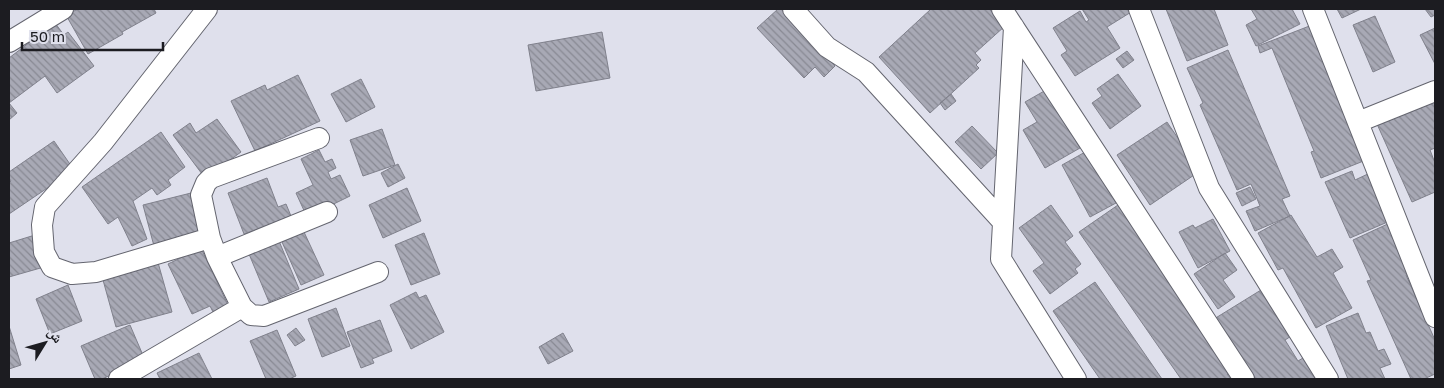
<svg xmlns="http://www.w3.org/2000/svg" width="1444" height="388" font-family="'Golos Text','Noto Naskh Arabic',sans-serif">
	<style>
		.building { fill: url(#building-back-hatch); stroke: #80818c }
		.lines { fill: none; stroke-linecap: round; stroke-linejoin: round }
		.street-casing { stroke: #64656f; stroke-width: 22 }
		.street { stroke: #fff; stroke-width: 20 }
	</style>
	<defs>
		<pattern id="building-back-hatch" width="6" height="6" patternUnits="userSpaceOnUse" patternTransform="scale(1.25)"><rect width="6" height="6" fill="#a8a9b5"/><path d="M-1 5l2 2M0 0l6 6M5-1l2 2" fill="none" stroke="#888993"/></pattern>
	</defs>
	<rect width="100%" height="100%" fill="#dfe0ec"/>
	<!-- building -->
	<path class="building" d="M78,9H154L156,13L122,32L123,34L88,54L66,15Z
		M778,9H781L835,66L824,77L815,67L804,78L757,28Z
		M931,9H989L1005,26L975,53L981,60L976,65L979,68L930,113L879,57Z
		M1082,9H1136L1107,27L1120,48L1075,76L1061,55L1067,51L1053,28L1080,11L1086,22L1089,20Z
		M1166,9H1214L1228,45L1187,61Z
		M1251,9H1292L1300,24L1256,46L1246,25L1257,19Z
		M1337,9H1361L1342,18Z
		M1425,9H1435V15L1431,17Z
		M1375,16L1395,62L1373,72L1353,25Z
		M55,23L64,35L68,32L94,66L57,93L45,76L9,103L17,113L9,120V58Z
		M1312,25L1366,160L1321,178L1311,152L1314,151L1272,48L1260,53L1258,46Z
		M1435,28V64L1420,35Z
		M602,32L610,78L536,91L528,45Z
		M1228,50L1290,196L1282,199L1290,216L1255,231L1246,211L1260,206L1251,184L1237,190L1200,105L1203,103L1187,68Z
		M1127,51L1134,60L1123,68L1116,59Z
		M1118,74L1141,106L1110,129L1092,103L1102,96L1097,89Z
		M298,75L320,121L255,151L231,101L265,85L267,90Z
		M361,79L375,107L346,122L331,94Z
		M1046,90L1080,148L1045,168L1023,130L1037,122L1025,102Z
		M951,94L956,101L945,110L940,103Z
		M1435,99V148L1430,150L1435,163V192L1412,202L1377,124Z
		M217,119L241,152L205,178L173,135L190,123L196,133Z
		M1167,122L1200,171L1150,205L1117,155Z
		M972,126L998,153L981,169L955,142Z
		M382,129L395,165L363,176L350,140Z
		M161,132L185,167L168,180L171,185L157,195L152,188L133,201L147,239L132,246L118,217L108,224L82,187Z
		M54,141L74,170L9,214V183L11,181L9,178V172Z
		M319,150L325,162L332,159L336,168L328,172L331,179L340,175L350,196L307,217L296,193L313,185L301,159Z
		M1087,151L1116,203L1090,217L1062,165Z
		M398,164L405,178L388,187L381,173Z
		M1352,171L1355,180L1370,173L1390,221L1350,238L1325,182Z
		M267,178L278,207L286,204L291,216L244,234L228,193Z
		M1250,187L1256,199L1242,206L1236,193Z
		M407,188L421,221L383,238L369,205Z
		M191,193L202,233L154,246L143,205Z
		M1051,205L1073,236L1065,242L1081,264L1075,269L1078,273L1050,294L1033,271L1044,263L1019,228Z
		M1118,205L1233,370L1227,374L1231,379H1181L1079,232Z
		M1291,215L1317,257L1332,249L1343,267L1333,273L1352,308L1316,328L1283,268L1278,270L1258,233Z
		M1213,219L1230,251L1198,268L1179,232L1193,225L1195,228Z
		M1392,222L1410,273L1406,275L1435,340V374L1424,379H1411L1367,281L1371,280L1353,240Z
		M304,232L324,275L301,285L282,242Z
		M424,233L440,274L411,285L395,245Z
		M35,235L44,267L9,277V243Z
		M279,241L299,289L269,302L249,254Z
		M201,248L228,305L213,312L210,306L192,314L168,264Z
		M1225,253L1237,270L1223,280L1235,297L1218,309L1194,274Z
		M157,259L172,312L116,327L103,280Z
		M1095,282L1162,379H1100L1053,311Z
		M68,285L82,321L50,334L36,299Z
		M1261,290L1274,311L1280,308L1296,333L1285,340L1298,361L1303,358L1316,379H1251L1214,319Z
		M416,292L419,298L426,295L444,332L411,349L390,305Z
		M336,308L350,346L322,357L308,319Z
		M1358,313L1366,333L1370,332L1378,351L1384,349L1391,364L1380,368L1385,379H1348L1326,326Z
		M380,320L392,351L372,359L374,363L361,368L347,332Z
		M130,325L145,360L102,379H95L81,346Z
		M9,326L21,365L9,369Z
		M296,328L305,340L295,346L287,335Z
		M277,330L296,376L289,379H266L250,341Z
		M563,333L573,351L548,364L539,347Z
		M199,353L212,379H160L157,373Z"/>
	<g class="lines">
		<!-- street casing -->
		<g class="street-casing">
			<path id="street" d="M207,9L103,142L45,207L42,225L44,252L52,267L72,274L96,272L210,238
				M793,9L827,47L866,72L1003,222
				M1002,9L1244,379
				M1139,9L1209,188L1328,379
				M1313,9L1435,317
				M1014,27L1001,259L1076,379
				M9,42L63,9
				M1358,122L1435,91
				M319,138L211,178L206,183L201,195L210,238L217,257L242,307L251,315L264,316L378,272
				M217,257L327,212
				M119,379L242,307"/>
		</g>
		<!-- street -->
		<use href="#street" class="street"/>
	</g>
	<!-- border -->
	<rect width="1444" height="388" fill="none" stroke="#1c1c21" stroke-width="20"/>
	<!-- north arrow -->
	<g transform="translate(45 343) rotate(53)" stroke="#dfe0ec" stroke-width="4" paint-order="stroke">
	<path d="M0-4L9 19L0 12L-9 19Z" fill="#1c1c21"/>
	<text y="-8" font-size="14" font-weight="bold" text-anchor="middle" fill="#1c1c21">ش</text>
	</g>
	<!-- scale -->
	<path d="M22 42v8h141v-8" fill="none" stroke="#1c1c21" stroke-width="2.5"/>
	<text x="30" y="42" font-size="15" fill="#1c1c21" stroke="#dfe0ec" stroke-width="4" paint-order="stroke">50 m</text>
</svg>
